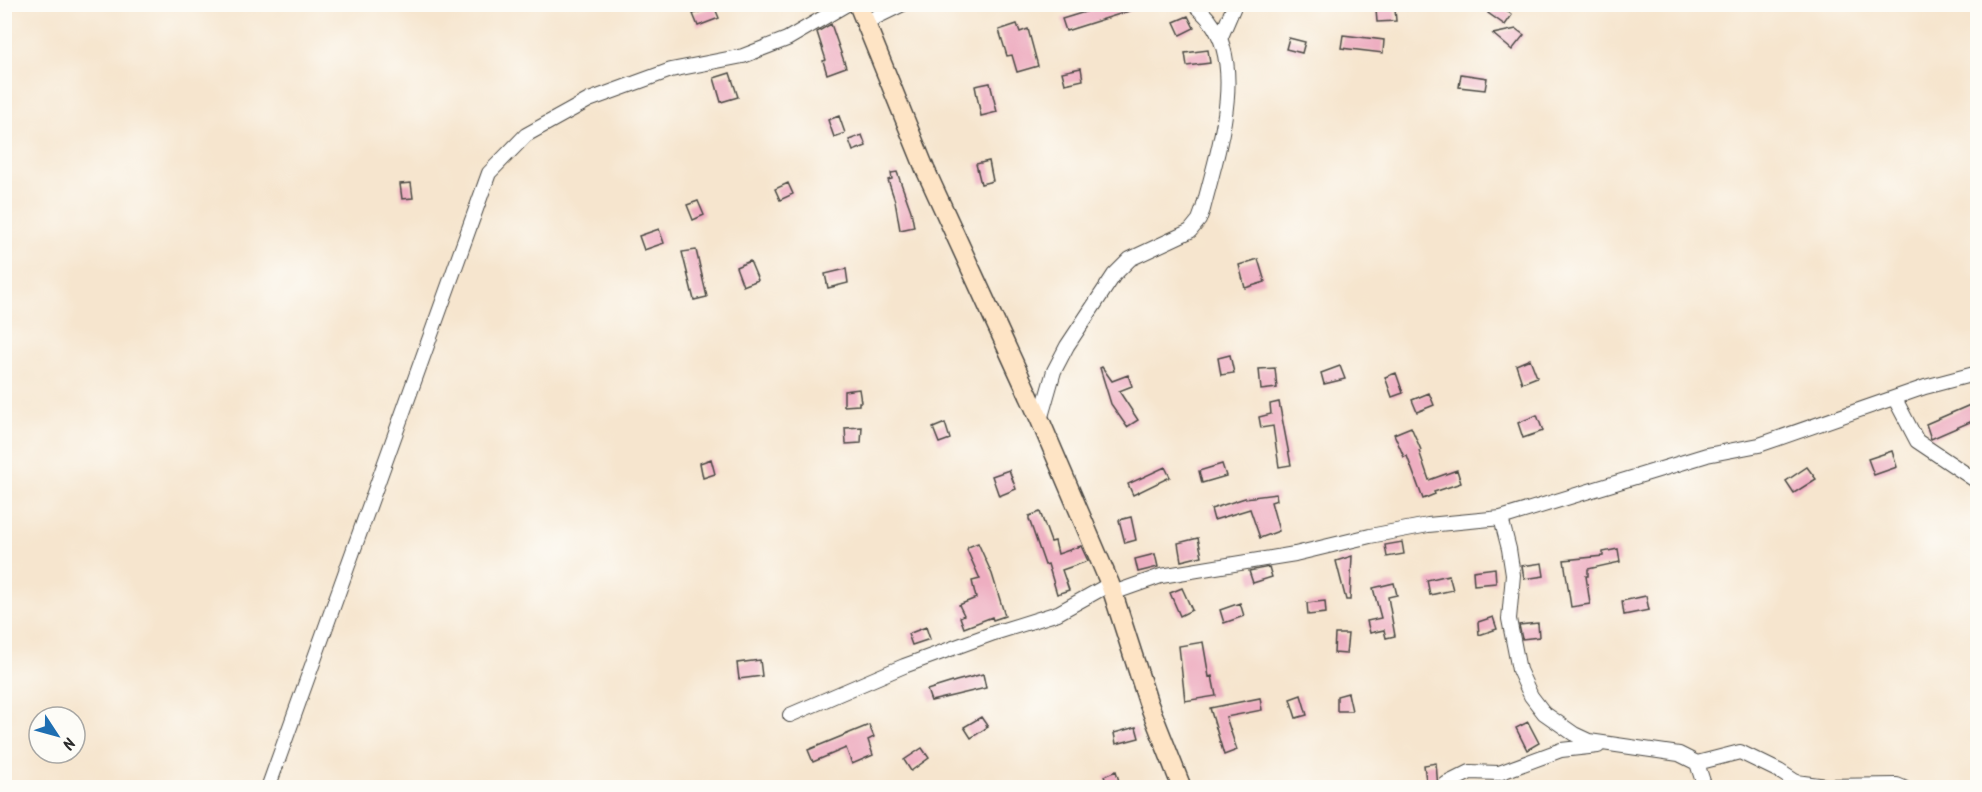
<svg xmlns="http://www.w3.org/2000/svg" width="1982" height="792" font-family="Kalam,sans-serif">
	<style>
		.building { fill: #eeaec1 }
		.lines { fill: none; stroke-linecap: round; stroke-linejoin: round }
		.street-casing { stroke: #494743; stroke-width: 16 }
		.secondary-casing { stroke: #494743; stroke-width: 21 }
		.street { stroke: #fff; stroke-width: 14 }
		.secondary { stroke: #fee4c5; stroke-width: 18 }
	</style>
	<rect width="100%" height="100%" fill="#fdfcf7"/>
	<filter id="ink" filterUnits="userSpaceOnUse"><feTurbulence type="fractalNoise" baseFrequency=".0167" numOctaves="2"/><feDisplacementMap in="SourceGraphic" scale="12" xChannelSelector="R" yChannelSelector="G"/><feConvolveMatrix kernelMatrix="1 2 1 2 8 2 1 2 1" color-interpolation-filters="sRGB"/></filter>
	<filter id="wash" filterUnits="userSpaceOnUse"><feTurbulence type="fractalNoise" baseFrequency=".008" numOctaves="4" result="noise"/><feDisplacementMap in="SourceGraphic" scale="24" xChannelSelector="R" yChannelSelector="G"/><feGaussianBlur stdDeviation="1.35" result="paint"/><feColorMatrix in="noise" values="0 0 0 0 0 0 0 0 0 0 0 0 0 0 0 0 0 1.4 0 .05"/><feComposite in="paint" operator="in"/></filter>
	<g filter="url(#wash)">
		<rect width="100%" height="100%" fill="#f6e5ce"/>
		<g id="blocks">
			<!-- building -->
			<path class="building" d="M1111,4H1144L1145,6L1066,31L1062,19Z
				M1494,4H1498L1512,15L1505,25L1488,13Z
				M714,6L719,18L698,26L693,14Z
				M1395,9L1396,21L1377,22L1376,10Z
				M1188,16L1194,28L1180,35L1174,22Z
				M831,24L846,67L827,74L823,61L826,60L817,32Z
				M1017,24L1020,32L1028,29L1038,66L1017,72L1012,55L1007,56L999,30Z
				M1516,29L1524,35L1512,50L1493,34Z
				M1343,35L1384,40L1383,53L1341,48Z
				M1289,38L1305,42L1302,53L1286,49Z
				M1208,50L1210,63L1187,66L1185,53Z
				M1081,68L1083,80L1065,84L1062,72Z
				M730,73L738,97L721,102L714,78Z
				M1461,74L1487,78L1485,90L1459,87Z
				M990,83L997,112L981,116L975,86Z
				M839,116L845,133L834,137L828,120Z
				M862,135L866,146L853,151L849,140Z
				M989,161L993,181L981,184L976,164Z
				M897,172L911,211L914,227L900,230L895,201L888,180L892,179L891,173Z
				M411,183L413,198L402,199L400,184Z
				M788,183L793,194L780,200L775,189Z
				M698,201L704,215L693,220L687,205Z
				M659,229L664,243L644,250L639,236Z
				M696,250L707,297L694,300L682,252Z
				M1258,259L1265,282L1245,288L1239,265Z
				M750,261L758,280L743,286L736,267Z
				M846,269L848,283L828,288L825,274Z
				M1230,355L1234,373L1221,375L1218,358Z
				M1530,359L1537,377L1522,383L1516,365Z
				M1340,366L1345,379L1324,384L1321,373Z
				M1102,367L1112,381L1128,375L1132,386L1119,391L1138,420L1127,427L1111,404L1100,368Z
				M1275,368L1277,388L1261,390L1259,369Z
				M1396,373L1403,393L1392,397L1385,377Z
				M859,389L861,402H859V405L844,406V391Z
				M1429,393L1434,405L1417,412L1412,400Z
				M1279,402L1291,465L1279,467L1273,426L1261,428L1259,417L1271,414L1270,404Z
				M1977,402V419L1931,439L1926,424Z
				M1537,415L1543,431L1523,438L1518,423Z
				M945,423L950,439L939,443L933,428Z
				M862,427L861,443L846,444L845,428Z
				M1411,427L1421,450L1419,451L1429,480L1457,470L1461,483L1434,492L1435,494L1423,499L1407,456L1404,457L1394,434Z
				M1892,451L1897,467L1874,475L1868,459Z
				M711,459L715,474L703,478L700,463Z
				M1222,464L1226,476L1202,483L1199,471Z
				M1165,467L1170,477L1133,495L1128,484Z
				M1807,467L1816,479L1794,493L1786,481Z
				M1009,470L1016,489L999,496L992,476Z
				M1276,494L1277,500L1271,502L1279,531L1260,538L1250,509L1214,520L1211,509L1245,498Z
				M1040,512L1051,542L1055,541L1058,554L1081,546L1088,561L1062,570L1069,590L1057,594L1048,564L1045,565L1029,519V516Z
				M1131,517L1136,540L1125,543L1119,520Z
				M1198,538L1202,556L1181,561L1178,543Z
				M1402,542L1404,554L1387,557L1385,545Z
				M978,543L992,574L1005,616L993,620L992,617L964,628L960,617L964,615L959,605L976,598L972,581L980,579L967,550L968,547Z
				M1618,549L1620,562L1588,569V576H1586L1590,604L1571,607L1564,560L1603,556V552Z
				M1155,554L1158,567L1138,572L1135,559Z
				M1352,556L1350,600H1346L1336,561Z
				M1542,563L1544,576L1524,579L1522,566Z
				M1269,567L1272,577L1253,583L1249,571Z
				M1495,568L1496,583L1474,585L1473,571Z
				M1449,575L1453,590L1430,595L1427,580Z
				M1394,583L1397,595L1388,597L1395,636L1386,638L1384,630L1370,633L1367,621L1381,618L1373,588Z
				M1182,588L1192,610L1180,616L1170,593Z
				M1646,596L1649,610L1624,615L1622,601Z
				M1325,601L1326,613L1308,615L1307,603Z
				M1240,603L1244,616L1224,623L1220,610Z
				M1493,617L1497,629L1479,635L1478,622Z
				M1538,623L1539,637L1522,639L1519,625Z
				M926,627L930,639L912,645L908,634Z
				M1335,634H1348L1346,654L1334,653Z
				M1203,642L1209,677L1212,676L1216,696L1185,701L1179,646Z
				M760,660L762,676L739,679L737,663Z
				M983,674L986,688L931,701L927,690L956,681Z
				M1348,693L1352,711H1337V696Z
				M1301,695L1307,715L1296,718L1290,699Z
				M1260,698L1262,710L1226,717L1237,750L1224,755L1210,708Z
				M981,717L988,727L971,738L964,727Z
				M1528,722L1539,743L1527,750L1516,728Z
				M869,725L874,737L868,740L873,755L852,764L846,748L813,762L808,750Z
				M1136,727L1139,738L1116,744L1114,733Z
				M922,748L929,758L911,771L904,760Z
				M1436,763L1438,788H1427L1424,765Z
				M1116,771L1121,788H1108L1104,776Z"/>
		</g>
	</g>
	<g filter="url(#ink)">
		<use href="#blocks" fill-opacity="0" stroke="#494743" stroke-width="1.5"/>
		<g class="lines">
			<!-- street casing -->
			<g class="street-casing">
				<path id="street" d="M866,22L903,4
					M1220,39L1235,4
					M1895,399L1917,441L1978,482
					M1040,420L1054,371L1067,346L1114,275L1130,259L1190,231L1199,220L1203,209C1216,157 1247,68 1210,21C1206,15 1199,10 1194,4
					M1501,518L1509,549L1513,575L1509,619L1519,670L1531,696L1544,713L1574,734L1589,741L1679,754L1697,763
					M1113,593L1161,576L1295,554L1370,536L1428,525L1501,518L1707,455L1759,445L1925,387L1978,373
					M790,715L904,666L994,633L1058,613L1110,584
					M1446,784L1470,772L1499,773L1561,750L1598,746
					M268,788L489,173L526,135L589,100L671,70L743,56L787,39L847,4
					M1705,788L1697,763L1740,752L1779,771L1796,782L1826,786L1897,785L1904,788"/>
			</g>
			<!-- secondary casing -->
			<g class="secondary-casing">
				<path id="secondary" d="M858,4L925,169L1040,420L1110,584L1148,702L1182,788"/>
			</g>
			<!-- street -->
			<use href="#street" class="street"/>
			<!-- secondary -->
			<use href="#secondary" class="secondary"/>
		</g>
	</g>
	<!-- margin -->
	<rect width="1982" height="792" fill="none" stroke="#fdfcf7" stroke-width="24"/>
	<!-- north arrow -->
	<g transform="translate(57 735) rotate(126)"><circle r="28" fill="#fdfcf7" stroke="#a9a8a5" stroke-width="1.5"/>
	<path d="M0-4.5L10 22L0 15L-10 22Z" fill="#1f6fb2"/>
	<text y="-9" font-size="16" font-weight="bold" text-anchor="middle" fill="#2b2b2b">N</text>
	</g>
</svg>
